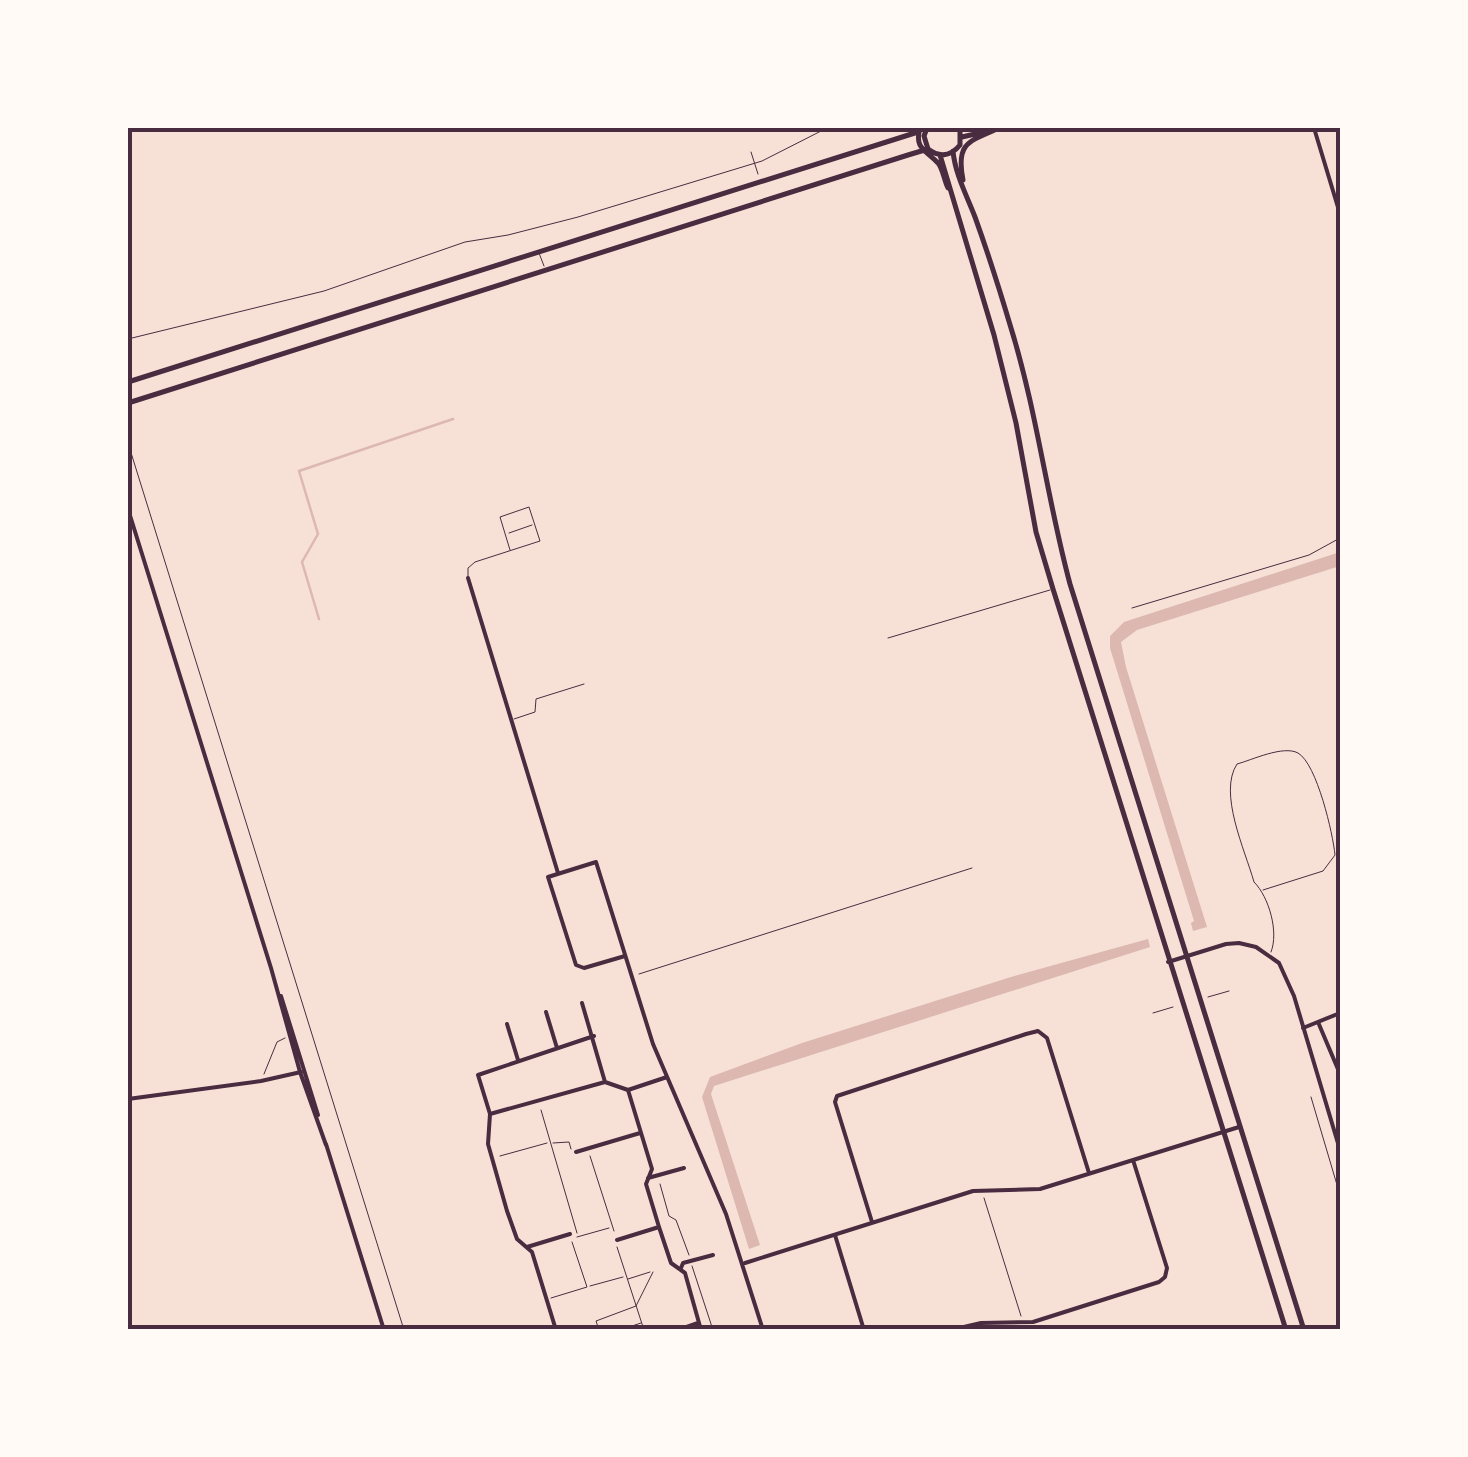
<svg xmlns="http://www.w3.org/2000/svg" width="1468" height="1457" font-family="Arial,sans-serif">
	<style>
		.water { fill: #dcb8b0 }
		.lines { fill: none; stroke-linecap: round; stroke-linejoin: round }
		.stream { stroke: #dcb8b0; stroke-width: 2.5 }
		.path { stroke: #4a2c40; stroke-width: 1 }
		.service { stroke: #4a2c40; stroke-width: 1 }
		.minor { stroke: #4a2c40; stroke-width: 4 }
		.tertiary { stroke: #4a2c40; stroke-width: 4 }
		.secondary { stroke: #4a2c40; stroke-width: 5 }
		.neatline { fill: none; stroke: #4a2c40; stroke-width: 4 }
	</style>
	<rect width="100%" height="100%" fill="#f7e1d7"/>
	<!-- water -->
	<path class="water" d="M1340,552V566L1137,630L1121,642L1126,667L1207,927L1193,931L1191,923L1194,921L1110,648V636L1124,622Z
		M1148,939L1150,947L714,1086L711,1094L760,1245L749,1249L702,1097L710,1077L802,1043L1011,977Z"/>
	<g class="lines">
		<!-- stream -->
		<path class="stream" d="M319,619L302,562L318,534L299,471L453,419"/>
		<!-- path -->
		<path class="path" d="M751,152L758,174
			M128,339L324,291L465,242L508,235L578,217L762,161L827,128
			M128,443L404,1330
			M1132,608L1309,555L1340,538
			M639,974L972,868
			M1208,997L1229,991
			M1153,1013L1173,1007
			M264,1074L277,1042L285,1038
			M1311,1097L1340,1195
			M541,1110L577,1233
			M553,1143L569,1142L571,1149
			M500,1156L547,1143
			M590,1156L614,1231
			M660,1184L669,1216L676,1220L689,1255
			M984,1198L1021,1316
			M577,1237L609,1228
			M617,1247L644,1330
			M692,1266L713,1330
			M628,1279L650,1272
			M590,1286L623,1277
			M551,1298L587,1287L572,1242
			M599,1330L596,1321L636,1306L653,1272
			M620,1330L641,1323"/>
		<!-- service -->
		<path class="service" d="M539,253L544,266
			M509,533L532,525
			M468,576V568L475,562L540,541L529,507L500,517L510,550
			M888,638L1050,590
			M514,719L535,712L536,699L584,684
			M1263,890L1323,871L1335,855C1333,834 1317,764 1298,753C1283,745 1252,760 1237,764C1218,793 1245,850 1254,882C1269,897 1279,932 1271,952"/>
		<!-- minor -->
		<path class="minor" d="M468,578L558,873
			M625,956L584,968L576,965L548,877L596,862L653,1044L726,1214L763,1330
			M1168,962L1226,944L1239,943L1256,947L1279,963L1294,996L1340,1150
			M582,1003L605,1082L628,1090L667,1077
			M546,1012L557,1048
			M1318,1022L1340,1074
			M507,1024L518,1060
			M1303,1028L1340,1013
			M628,1090L652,1169L646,1184L659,1227L671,1263L685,1273L701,1330
			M128,1099L261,1081L301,1072
			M490,1114L605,1082
			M576,1152L640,1133
			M648,1178L684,1168
			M872,1222L835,1102L837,1096L1026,1034L1038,1031L1047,1038L1089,1173
			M835,1235L864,1330
			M617,1240L659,1227
			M527,1247L570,1234
			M745,1263L973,1191L1040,1189L1239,1127
			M681,1268L683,1263L713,1255
			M556,1330L532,1252L517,1239L507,1211L488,1144L490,1114L478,1075L594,1036
			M678,1330L698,1323
			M951,1330L981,1323L1033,1322L1159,1282L1165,1277L1167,1268L1133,1160"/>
		<!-- tertiary -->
		<path class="tertiary" d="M1314,128L1340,214
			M128,509L271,968L300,1072L326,1145
			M281,996L318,1115
			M326,1144L384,1330"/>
		<!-- secondary -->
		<path class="secondary" d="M920,128C914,149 926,150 938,163C943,169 944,180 948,188
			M927,128L924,136L928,149
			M962,137L1001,128
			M953,151C955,174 967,196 975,217C988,253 1000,291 1011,328C1037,412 1047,499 1070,584L1304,1330
			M940,155L994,335L1016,423L1036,532L1053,589L1286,1330
			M963,180C956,144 967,142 997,129
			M128,382L918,132
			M128,403L908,155L928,149C940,158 951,156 960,145V128"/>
	</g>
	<!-- border -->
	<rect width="1468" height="1457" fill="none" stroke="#fffaf5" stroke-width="260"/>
	<rect x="130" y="130" width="1208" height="1197" class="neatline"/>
</svg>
